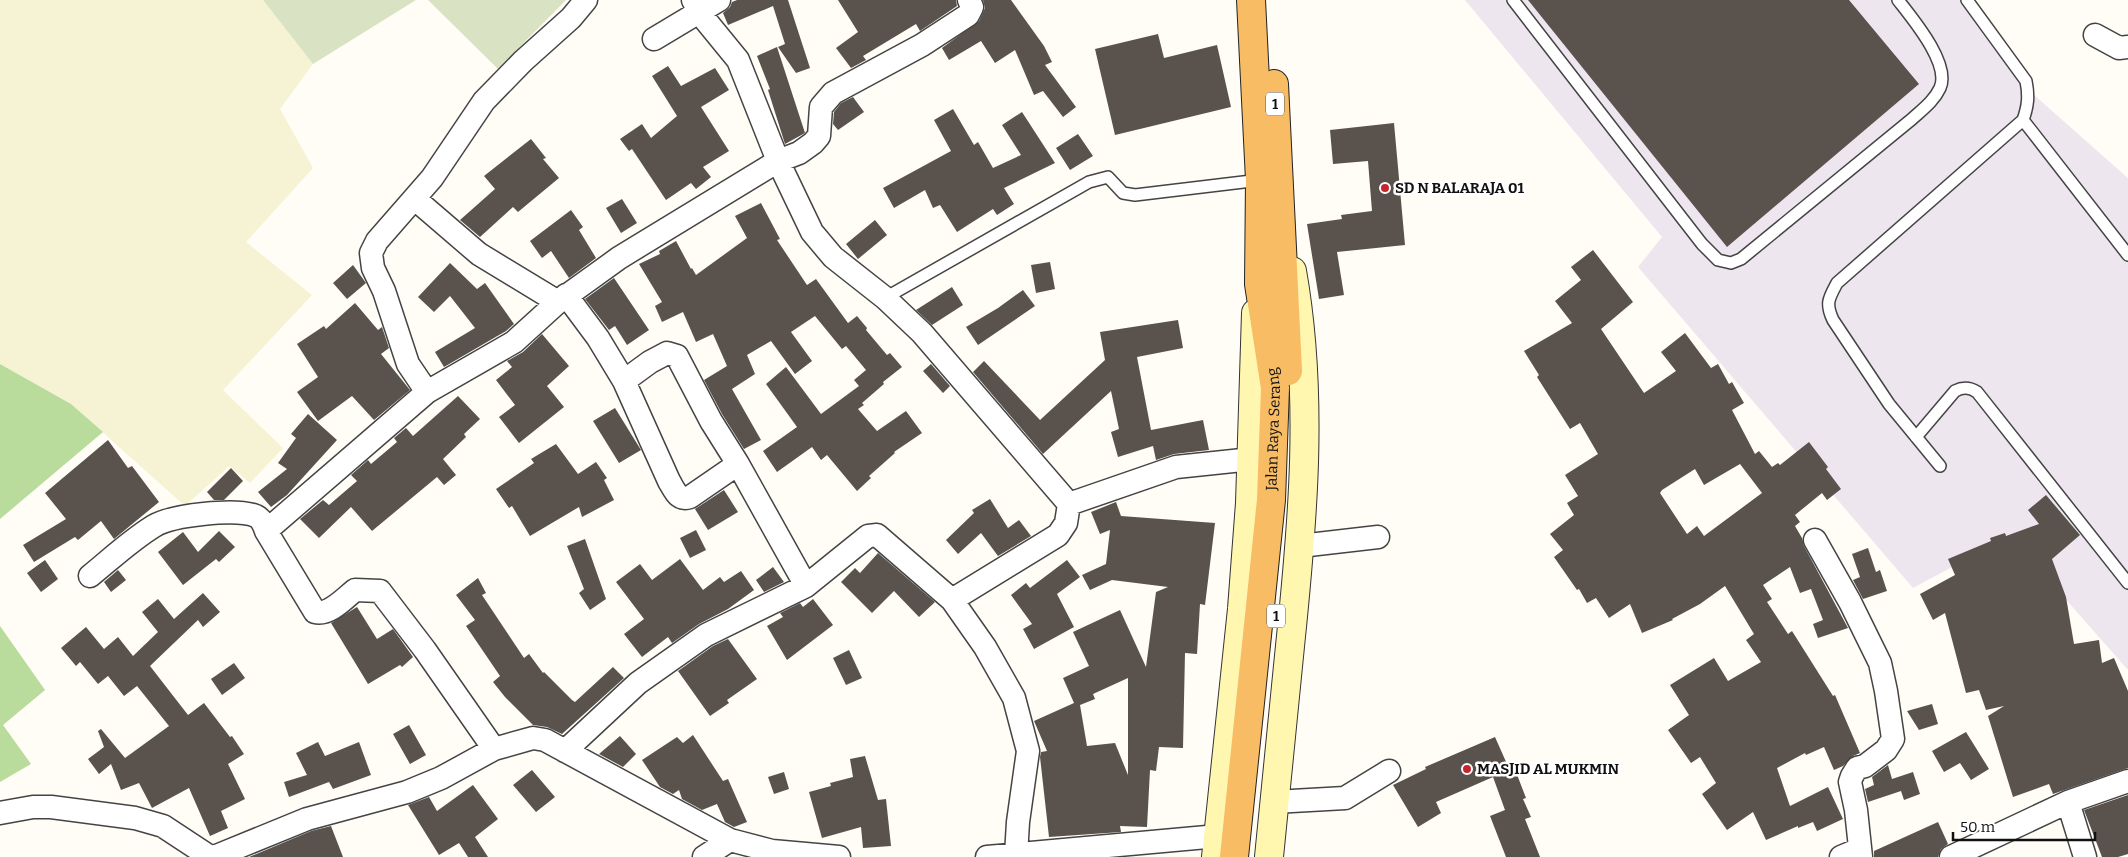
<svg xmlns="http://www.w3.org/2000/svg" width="2128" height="857" font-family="Bitter,serif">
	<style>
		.industrial { fill: #eee6ef }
		.farmland { fill: #f6f3d4 }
		.forest { fill: #b9dc9c }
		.cemetery { fill: #d9e3c4 }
		.building { fill: #5a524d; fill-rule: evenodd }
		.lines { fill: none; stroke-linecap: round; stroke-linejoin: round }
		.service-casing { stroke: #444; stroke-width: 14 }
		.minor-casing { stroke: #444; stroke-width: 25 }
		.secondary-casing { stroke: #333; stroke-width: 30 }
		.trunk-casing { stroke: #222; stroke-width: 30 }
		.service { stroke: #fff; stroke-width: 11 }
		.minor { stroke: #fff; stroke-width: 22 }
		.secondary { stroke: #fff6b0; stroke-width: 28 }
		.trunk { stroke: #f7bc64; stroke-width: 28 }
		.poi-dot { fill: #c4262e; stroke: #fff; stroke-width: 2 }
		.labels { text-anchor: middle; stroke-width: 5; stroke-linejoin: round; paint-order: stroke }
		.shield { fill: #fff; stroke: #585858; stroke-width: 1 }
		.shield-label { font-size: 14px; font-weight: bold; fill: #111 }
		.poi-label { font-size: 15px; font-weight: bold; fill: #111; stroke: #fff; text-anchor: start }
		.street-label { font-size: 15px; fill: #111; stroke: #fff }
	</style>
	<rect width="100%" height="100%" fill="#fffdf5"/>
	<!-- industrial -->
	<path class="industrial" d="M1465,0H1964L2034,95L2128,178V670L2010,536L1913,588L1638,267L1662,237Z"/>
	<!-- farmland -->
	<path class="farmland" d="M0,0H263L313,64L280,109L313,168L246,242L312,295L223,390L283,448L250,483L229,466L185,506L71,404L0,364Z"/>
	<!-- forest -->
	<path class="forest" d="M0,364L71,404L103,432L0,519Z
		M0,626L45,690L3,725L31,764L0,782Z"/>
	<!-- cemetery -->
	<path class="cemetery" d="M263,0H416L313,64Z
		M428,0H566L498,69Z"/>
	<!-- building -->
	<path class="building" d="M737,0H788L810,68L796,73L778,47L785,44L773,6L728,25L723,13L730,7L732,2Z
		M838,0H956L957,6L920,31L916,24L863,56L866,60L851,68L836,48L858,32Z
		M983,0H1011L1044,46L1052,62L1045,65L1076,107L1063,117L1043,91L1034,95L1015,50L995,63L981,41L949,60L942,48L979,21L985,8Z
		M1528,0H1849L1919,84L1727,247Z
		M1158,34L1164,58L1217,45L1231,107L1115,135L1095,49Z
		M777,47L805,133L785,144L768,90L770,89L757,56Z
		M668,66L681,86L715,68L729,90L701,107L729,151L703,167L711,177L696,189L691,183L666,200L632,149L629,151L620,139L642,124L651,138L677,116L652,76Z
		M853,97L864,112L838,130L833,124L834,112L841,103Z
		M953,109L974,145L978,142L993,168L1021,155L1002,125L1022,112L1055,163L1004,188L1014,204L997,215L993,209L957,232L940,205L933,208L925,190L894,208L883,188L951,151L934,120Z
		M1394,123L1405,245L1337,252L1344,295L1319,299L1307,224L1342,219L1341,215L1372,211L1368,161L1333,164L1330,130Z
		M1078,134L1093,156L1070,170L1056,148Z
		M531,139L546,158L543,159L559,178L518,212L513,207L480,237L460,220L495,189L484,176Z
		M622,199L637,223L621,233L606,208Z
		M761,203L780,239L777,240L807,285L816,279L848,323L857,316L867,328L866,330L887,355L890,353L902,367L883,382L884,384L862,403L864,405L858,409L877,431L906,411L922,433L894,452L895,453L869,476L871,478L857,491L827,455L821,460L812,447L777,472L763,451L797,427L766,384L786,367L821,414L859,386L854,380L866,370L846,346L842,349L815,316L791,332L812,361L795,374L771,341L747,355L755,374L732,389L761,440L744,449L722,414L704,380L727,366L713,334L696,342L683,312L662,322L655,306L662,302L639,264L660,254L659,251L676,241L691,269L692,268L696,275L747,238L735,216Z
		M571,210L583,227L579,230L596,258L569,278L551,251L542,258L530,241Z
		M875,220L887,235L858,259L846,244Z
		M1593,250L1633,302L1601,329L1644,393L1676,371L1661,352L1685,333L1711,368L1718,364L1729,384L1732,382L1744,403L1732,410L1755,454L1759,451L1772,467L1778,463L1780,465L1809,442L1828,467L1826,469L1841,489L1827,500L1822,493L1795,515L1800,522L1795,526L1802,538L1804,546L1848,628L1818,638L1813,624L1823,620L1811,589L1800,593L1790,567L1763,585L1772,599L1767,602L1788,634L1792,631L1833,696L1835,695L1860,753L1853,756L1843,766L1834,770L1824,747L1806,755L1805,753L1777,768L1790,806L1828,787L1843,819L1817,831L1813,822L1798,828V826L1766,840L1753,812L1727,830L1702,794L1716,783L1700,757L1691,763L1668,730L1689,715L1670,685L1714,658L1728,681L1761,662L1746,640L1754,634L1725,586L1700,604L1672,619L1673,620L1642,633L1630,604L1609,618L1596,598L1587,603L1579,589L1577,590L1554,557L1563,550L1550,534L1574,515L1567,503L1578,496L1565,475L1598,454L1580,423L1570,429L1537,377L1539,375L1524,351L1572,323L1555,301L1581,280L1571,267ZM1740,464L1762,493L1704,536L1697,526L1687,534L1660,493L1662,490L1695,469L1704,485Z
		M1050,262L1055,289L1036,293L1031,265Z
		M450,263L477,289L485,283L514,324L506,331L444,367L435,352L475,328L450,296L434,312L418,297Z
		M353,265L366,283L347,299L333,283Z
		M614,278L649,330L627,345L615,326L609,330L585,299Z
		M952,287L963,305L932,325L916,310Z
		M1023,290L1035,306L978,345L966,327L998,308Z
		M355,303L378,330L382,327L389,348L381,354L410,390L374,420L352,396L318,421L297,392L318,377L297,344L324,326L326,329Z
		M1178,320L1183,348L1137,357L1151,430L1203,420L1209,450L1174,454L1156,460L1153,446L1118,457L1111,432L1119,429L1111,391L1043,454L973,372L984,361L1040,420L1105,360L1100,332Z
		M542,334L569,366L547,386L564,407L519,443L499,417L515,405L496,380L512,367L507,361L523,352Z
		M931,364L950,386L943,393L923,371Z
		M458,396L480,419L464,434L466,437L443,459L456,475L444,485L437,477L372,531L351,507L319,538L300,519L323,500L329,505L357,481L351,475L368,460L371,464L397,442L394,438L406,428L413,436Z
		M615,408L641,450L619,463L593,421Z
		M308,414L337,440L287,495L271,507L258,492L287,469L278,463L296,438L291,434Z
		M108,440L128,468L132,466L159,502L114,539L101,521L78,540L75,537L34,562L23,545L66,519L45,493Z
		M556,444L578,474L596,462L607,478L604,480L614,500L582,517L579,507L530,536L512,506L509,508L496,489L534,463L531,459Z
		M231,468L243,481L224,500H214L207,492Z
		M724,490L738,512L708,530L695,509Z
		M2046,495L2080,535L2052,559L2066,597L2074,644L2099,640L2102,663L2114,658L2128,691V768L2053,794L2049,784L2013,797L1988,716L2004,706L1986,710L1979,690L1966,693L1945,613L1933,620L1920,594L1955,575L1948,559L1991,541L1990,538L2005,533L2006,536L2039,524L2028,510Z
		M990,499L1008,528L1019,520L1031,536L998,556L981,533L958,554L946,540L974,513L972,510Z
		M1116,502L1121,516L1215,523L1205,605L1200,604L1197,654L1185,653L1183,748L1159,747L1156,771L1150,770L1147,827L1120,826L1121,832L1049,837L1040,757L1041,752L1047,751L1034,721L1074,703L1063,678L1089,666L1073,632L1120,610L1146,667L1156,592L1168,587L1112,580L1090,590L1082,575L1106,564L1110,530L1100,534L1091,512ZM1128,678V775L1115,743L1087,746L1080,705L1095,699L1093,694Z
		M696,530L706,550L690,558L680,538Z
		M219,531L235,547L219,562L216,559L183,585L158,552L183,532L198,552Z
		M585,539L606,599L590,610L579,593L584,589L567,546Z
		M1868,548L1876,572L1880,570L1887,591L1863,599L1853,580L1860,577L1852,554Z
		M878,553L935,602L919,617L894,591L872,613L841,582L855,568L860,573Z
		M680,559L703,590L720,577L724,582L741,571L754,590L728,609L699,624L672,643L668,637L642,657L624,634L644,619L616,582L640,564L652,580Z
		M45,560L58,579L41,592L27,573Z
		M1067,560L1080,577L1057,594L1074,627L1034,649L1023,629L1032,624L1011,595L1026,583L1030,588Z
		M773,567L784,582L764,592L756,580Z
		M118,570L126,580L111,592L104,582Z
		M478,578L486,593L482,595L524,658L529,654L543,673L544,672L572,700L575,702L613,667L624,678L562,734L547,727L533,725L505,697L493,682L500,676L466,626L475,620L456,595Z
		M203,593L220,612L203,627L198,620L150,666L188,715L204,703L230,737L232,736L244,754L228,764L245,799L221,811L228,828L210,836L189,788L152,808L139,783L121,790L111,764L99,774L88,759L104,747L98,731L101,729L125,758L169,726L137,686L124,696L108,676L98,684L80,662L76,666L61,648L86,627L104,649L118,637L133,656L158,632L142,612L158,599L174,619Z
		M813,599L833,625L787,660L767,626L783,617L780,613L800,603L803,607Z
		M357,607L377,639L393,629L413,657L402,667L400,665L368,684L331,623Z
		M728,639L757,679L727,700L729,703L710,716L678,671L713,646Z
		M849,650L862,678L846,685L833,658Z
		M234,663L245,678L222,695L211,679Z
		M1932,704L1938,724L1919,730L1907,711Z
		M409,725L426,755L410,764L393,734Z
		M1966,732L1989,769L1971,780L1960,763L1944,772L1932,751Z
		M693,735L723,781L728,779L747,822L734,827L725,822L717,804L702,810L682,799L679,790L673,794L660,787L642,760L677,737L683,743Z
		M620,736L636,754L623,767L599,754Z
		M1495,737L1511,773L1516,772L1526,798L1523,799L1531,817L1525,819L1540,857H1506L1490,816L1505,810L1493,777L1436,802L1441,813L1418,827L1393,785L1426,769L1425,767Z
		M318,742L325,756L359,742L371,775L333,789L329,782L289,797L284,782L307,775L296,753Z
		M865,756L878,800L886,799L891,846L863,848L861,827L822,838L809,792L831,786L830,783L853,777L850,759Z
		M1888,765L1892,779L1913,772L1920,794L1904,800L1901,791L1868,802L1865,789L1874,785L1872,777Z
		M532,770L555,797L536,812L513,785Z
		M784,772L789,789L774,794L768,777Z
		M473,785L498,819L475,837L488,857H468L459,843L439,855L408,805L429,797L437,811Z
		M2128,795V854L2118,857H2102L2084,810Z
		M1938,822L1948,844L1941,849L1938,857H1874V851Z
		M331,826L343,857H249L311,831Z"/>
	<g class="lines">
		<!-- service casing -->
		<g class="service-casing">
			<path id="service" d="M1513,0L1702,244L1718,260L1731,263L1741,259L1912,119C1923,109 1934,101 1940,88C1951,64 1912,18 1898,0
				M2023,120L2128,255
				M885,298L1089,182L1108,177L1123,193L1135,195L1260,180
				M1916,437L1955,391C1963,387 1969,387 1977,392L2128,583
				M1940,466L1889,404L1833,320C1825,303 1829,298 1837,283L2023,120C2028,106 2029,96 2026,81L1967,0"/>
		</g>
		<!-- minor casing -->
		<g class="minor-casing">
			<path id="minor" d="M693,0L702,16L738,60L778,161L812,232L833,257L885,298L922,333L1069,504L1066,523L1058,535L952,600L985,647L1014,698L1028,751L1018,822L1016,855
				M2095,35L2119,48L2128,47
				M654,39L719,0
				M415,199L479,254L558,302
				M566,295L598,338L624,381L669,481C675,491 678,501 690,497L738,464
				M624,381L650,362L667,353L677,356L711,421L738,464L806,586
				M427,392L514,342L558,302L619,258L778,161L799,153L813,143L819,136L821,107L833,93L922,45L968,15L972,7L969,0
				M1069,504L1176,467L1252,459
				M266,531L427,392L408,364L384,291L373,268L371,253L377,241L432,178L484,101L523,61L571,18L586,0
				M1815,540L1850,602L1880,663L1886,691L1893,739L1886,750L1865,766L1857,768L1852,776L1850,782L1856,810L1861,857
				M1300,546L1378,537
				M90,576C111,559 131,540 154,526C172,515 236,508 256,516C262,519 264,525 266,531L315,612C329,616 345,598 355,590L380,591L425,650L494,749
				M565,751L638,683L706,635L806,586L868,536L877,535L952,600
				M1274,802L1345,798L1389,771
				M2068,802L2085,857
				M0,813L33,807H51L135,818L163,826L207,855L214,857L307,819L407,792L441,778L494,749L533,738L545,740L730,840L772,851L839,857
				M704,857L730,840
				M987,857L1218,836
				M1841,857L1860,849
				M1951,857L2068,802L2128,781"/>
		</g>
		<!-- secondary casing -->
		<g class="secondary-casing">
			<path id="secondary" d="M1216,857L1242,609L1250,503L1256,313
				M1269,857C1276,787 1283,716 1290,646C1303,521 1314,395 1292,271"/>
		</g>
		<!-- trunk casing -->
		<g class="trunk-casing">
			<g id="trunk">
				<path d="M1274,84L1288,371"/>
				<path id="s1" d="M1234,857L1271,500L1275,388L1259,284L1260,180L1251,0"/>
			</g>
		</g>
		<!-- service -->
		<use href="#service" class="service"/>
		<!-- minor -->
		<use href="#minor" class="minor"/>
		<!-- secondary -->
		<use href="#secondary" class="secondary"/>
		<!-- trunk -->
		<use href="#trunk" class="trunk"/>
	</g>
	<!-- markers -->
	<g class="poi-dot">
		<circle cx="1385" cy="188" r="5"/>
		<circle cx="1467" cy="769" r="5"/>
	</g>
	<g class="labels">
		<!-- shield labels -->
		<g class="shield">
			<rect x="1266" y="92.5" width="18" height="23" rx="4"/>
			<rect x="1267" y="604.5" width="18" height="23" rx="4"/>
		</g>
		<g class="shield-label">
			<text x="1275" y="109">1</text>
			<text x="1276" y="621">1</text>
		</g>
		<!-- poi labels -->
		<g class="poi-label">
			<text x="1395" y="193">SD N BALARAJA 01</text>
			<text x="1477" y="774">MASJID AL MUKMIN</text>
		</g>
		<!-- street labels -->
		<g class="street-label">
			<text dy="5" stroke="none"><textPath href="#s1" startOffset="430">Jalan Raya Serang</textPath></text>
		</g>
	</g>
	<!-- scale -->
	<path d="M1953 832v8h142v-8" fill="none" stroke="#111111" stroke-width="2.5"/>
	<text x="1960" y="832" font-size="15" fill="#111111" stroke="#ffffff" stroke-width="4" paint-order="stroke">50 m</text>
</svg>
